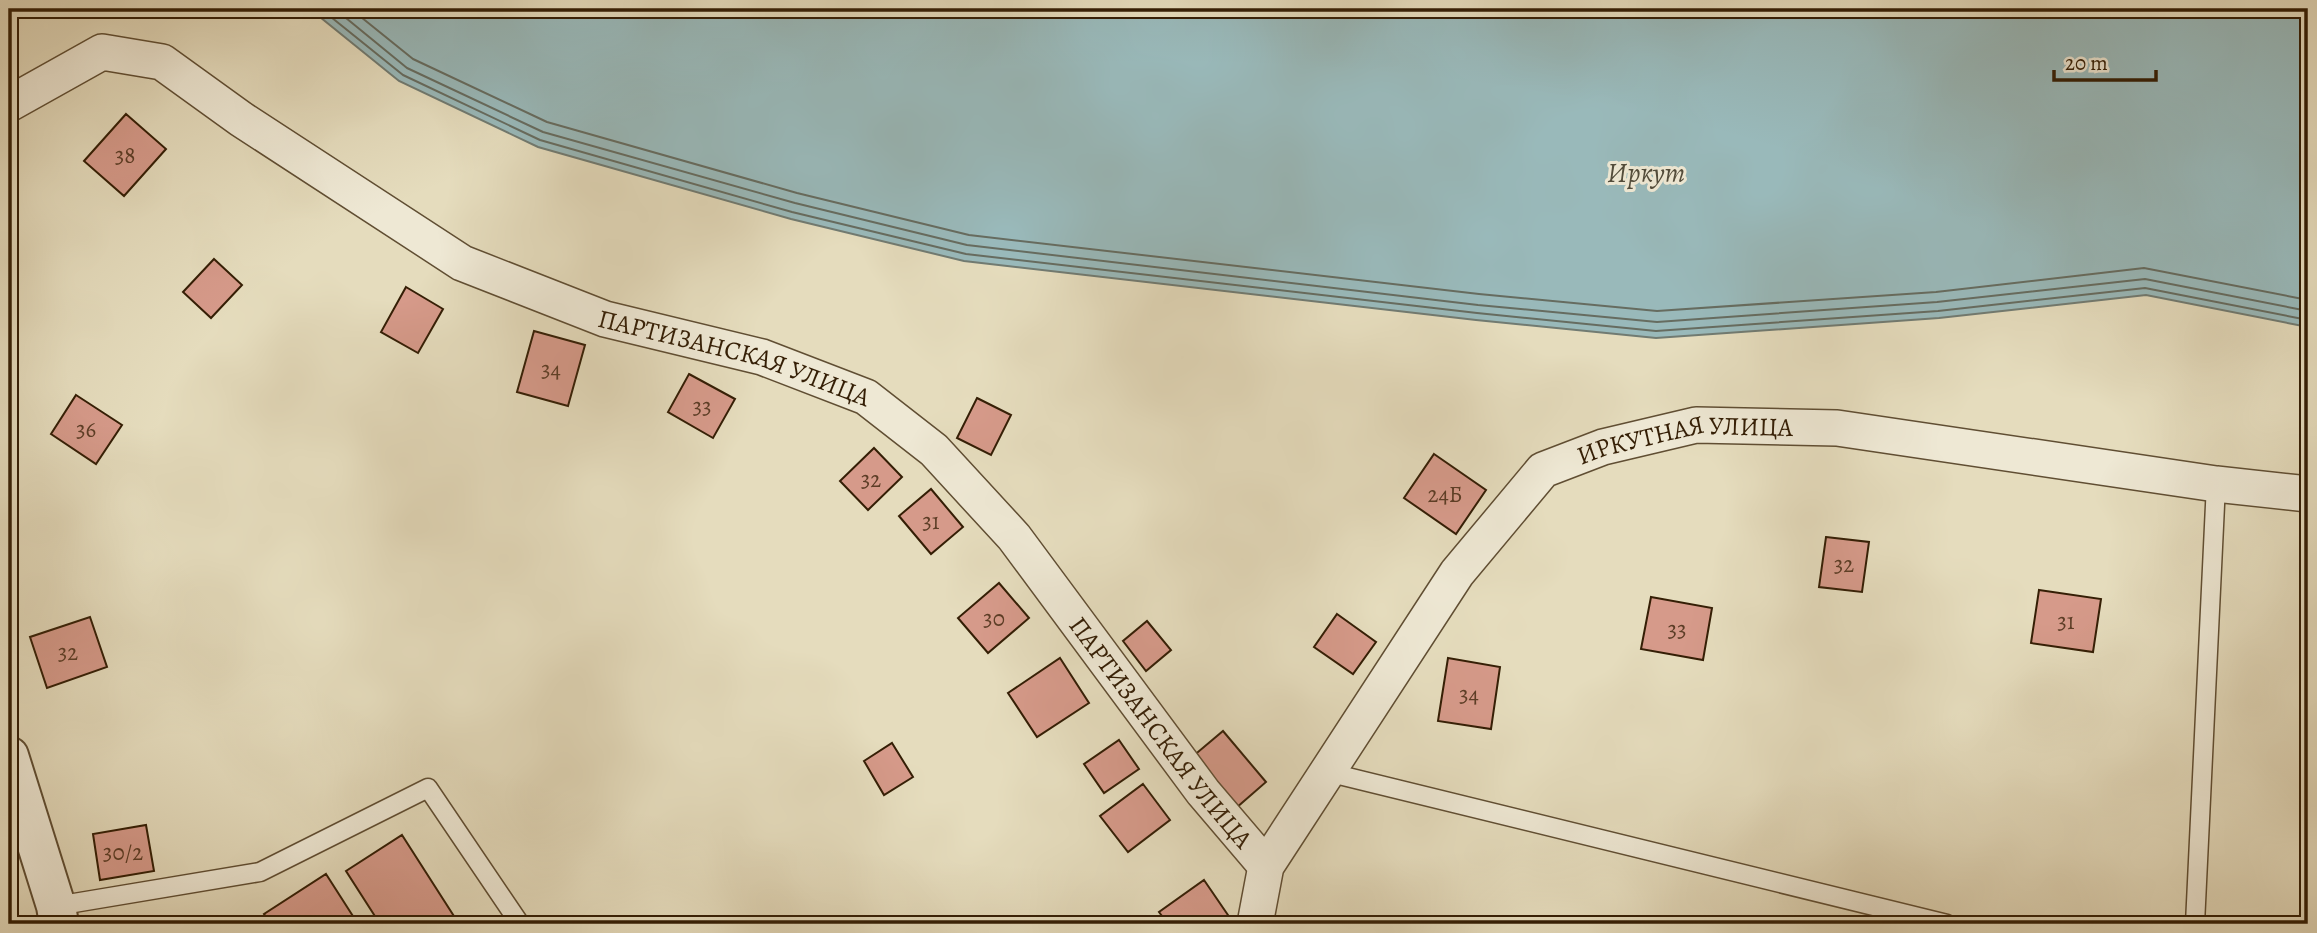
<svg xmlns="http://www.w3.org/2000/svg" width="2317" height="933" font-family="Alegreya,serif">
	<style>
		.water { fill: #99b9ba; stroke: #717b72; stroke-width: 2 }
		.lines { fill: none; stroke-linecap: round; stroke-linejoin: round }
		.shore { stroke: #666c60; stroke-width: 2 }
		.building { fill: #d69a8a; stroke: #341e05; stroke-width: 2 }
		.service-casing { stroke: #604e33; stroke-width: 21 }
		.minor-casing { stroke: #604e33; stroke-width: 38 }
		.tertiary-casing { stroke: #604e33; stroke-width: 42 }
		.service { stroke: #eee8d4; stroke-width: 18 }
		.minor { stroke: #eee8d4; stroke-width: 35 }
		.tertiary { stroke: #eee8d4; stroke-width: 38 }
		.labels { text-anchor: middle; stroke-width: 6; stroke-linejoin: round; paint-order: stroke }
		.number-label { font-size: 23px; fill: #5c3d26 }
		.street-label { font-size: 26px; fill: #341e05; stroke: #eee8d4 }
		.water-label { font-size: 28px; font-style: italic; fill: #524c3b; stroke: #eee8d4 }
	</style>
	<rect width="100%" height="100%" fill="#e5dcbd"/>
	<filter id="stains"><feTurbulence type="fractalNoise" baseFrequency=".00286" numOctaves="4"/><feColorMatrix values="0 0 0 0 .2 0 0 0 0 .09 0 0 0 0 .02 0 0 0 .5 -.17"/></filter>
	<radialGradient id="worn" r=".72"><stop offset=".6" stop-color="#630" stop-opacity="0"/><stop offset="1" stop-color="#630" stop-opacity=".3"/></radialGradient>
	<!-- water -->
	<path class="water" d="M310,9H2308V327L2146,295L1939,318L1656,338L1476,320L964,261L791,219L538,147L399,81Z"/>
	<g class="lines">
		<!-- shore -->
		<path class="shore" d="M321,9L403,75L540,140L792,212L966,254L1477,313L1656,331L1938,311L2145,288L2308,320
			M335,9L407,68L543,132L795,203L967,245L1478,305L1657,322L1937,302L2145,279L2308,311
			M351,9L413,59L547,122L797,193L969,235L1479,294L1657,311L1936,292L2144,268L2308,300"/>
	</g>
	<!-- building -->
	<path class="building" d="M126,114L166,149L124,196L84,161Z
		M214,259L242,285L211,318L183,292Z
		M406,287L443,309L418,353L381,332Z
		M534,331L585,345L568,406L517,392Z
		M689,374L735,399L713,438L668,412Z
		M76,395L122,425L96,464L51,434Z
		M977,398L1011,415L991,455L957,438Z
		M9,410L16,418L9,425Z
		M874,448L902,477L868,510L840,481Z
		M1434,454L1486,490L1456,534L1404,498Z
		M931,489L963,527L931,554L899,516Z
		M1826,537L1869,542L1862,592L1819,587Z
		M999,583L1029,618L988,653L958,618Z
		M2039,590L2101,599L2093,652L2031,643Z
		M1651,597L1712,608L1703,660L1641,649Z
		M1337,614L1376,642L1353,674L1314,647Z
		M90,617L107,667L47,688L30,637Z
		M1147,621L1171,650L1146,671L1123,641Z
		M1060,658L1089,703L1037,737L1008,693Z
		M1448,658L1500,667L1491,729L1438,721Z
		M1223,731L1266,782L1236,808L1192,757Z
		M1119,740L1139,769L1104,793L1084,764Z
		M892,743L913,777L884,795L864,761Z
		M1143,784L1170,820L1128,852L1100,816Z
		M146,825L154,871L100,880L93,834Z
		M402,835L459,924H380L346,871Z
		M326,874L358,924H271L264,914Z
		M1204,880L1230,918L1222,924H1168L1159,912Z"/>
	<g class="lines">
		<!-- service casing -->
		<g class="service-casing">
			<path id="service" d="M1327,772L1947,924
				M56,906L260,872L428,788L520,924
				M2195,924L2216,484"/>
		</g>
		<!-- minor casing -->
		<g class="minor-casing">
			<g id="minor">
				<path id="s1" d="M9,104L102,52L162,62L241,119L462,263L605,319L762,357L866,397L934,450L1014,537L1203,792L1266,866"/>
				<path id="s2" d="M1255,924L1266,866L1457,573L1543,470L1603,447L1696,425L1837,428L2216,484L2308,494"/>
			</g>
		</g>
		<!-- tertiary casing -->
		<g class="tertiary-casing">
			<path id="tertiary" d="M9,756L56,906L59,924"/>
		</g>
		<!-- service -->
		<use href="#service" class="service"/>
		<!-- minor -->
		<use href="#minor" class="minor"/>
		<!-- tertiary -->
		<use href="#tertiary" class="tertiary"/>
	</g>
	<g class="labels">
		<!-- number labels -->
		<g class="number-label">
			<text x="125" y="163">38</text>
			<text x="551" y="377">34</text>
			<text x="702" y="414">33</text>
			<text x="86" y="437">36</text>
			<text x="871" y="487">32</text>
			<text x="1445" y="502">24Б</text>
			<text x="931" y="529">31</text>
			<text x="1844" y="572">32</text>
			<text x="994" y="626">30</text>
			<text x="2066" y="629">31</text>
			<text x="1677" y="637">33</text>
			<text x="68" y="660">32</text>
			<text x="1469" y="702">34</text>
			<text x="123" y="860">30/2</text>
		</g>
		<!-- street labels -->
		<g class="street-label">
			<text dy="9" stroke="none"><textPath href="#s1" startOffset="817">ПАРТИЗАНСКАЯ УЛИЦА</textPath></text>
			<text dy="9" stroke="none"><textPath href="#s2" startOffset="690">ИРКУТНАЯ УЛИЦА</textPath></text>
			<text dy="9" stroke="none"><textPath href="#s1" startOffset="1404">ПАРТИЗАНСКАЯ УЛИЦА</textPath></text>
		</g>
		<!-- water labels -->
		<g class="water-label">
			<text x="1646" y="182">Иркут</text>
		</g>
	</g>
	<!-- margin -->
	<rect width="2317" height="933" fill="none" stroke="#e5dcbd" stroke-width="35"/>
	<rect x="10" y="10" width="2296" height="912" fill="none" stroke="#341e05" stroke-width="3.5"/>
	<rect x="18" y="18" width="2282" height="898" fill="none" stroke="#341e05" stroke-width="2"/>
	<!-- scale -->
	<path d="M2054 70v10h102v-10" fill="none" stroke="#341e05" stroke-width="3.5"/>
	<text x="2065" y="70" font-size="21" fill="#341e05" stroke="#eee8d4" stroke-width="5" paint-order="stroke">20 m</text>
	<rect width="100%" height="100%" filter="url(#stains)"/>
	<rect width="100%" height="100%" fill="url(#worn)"/>
</svg>
